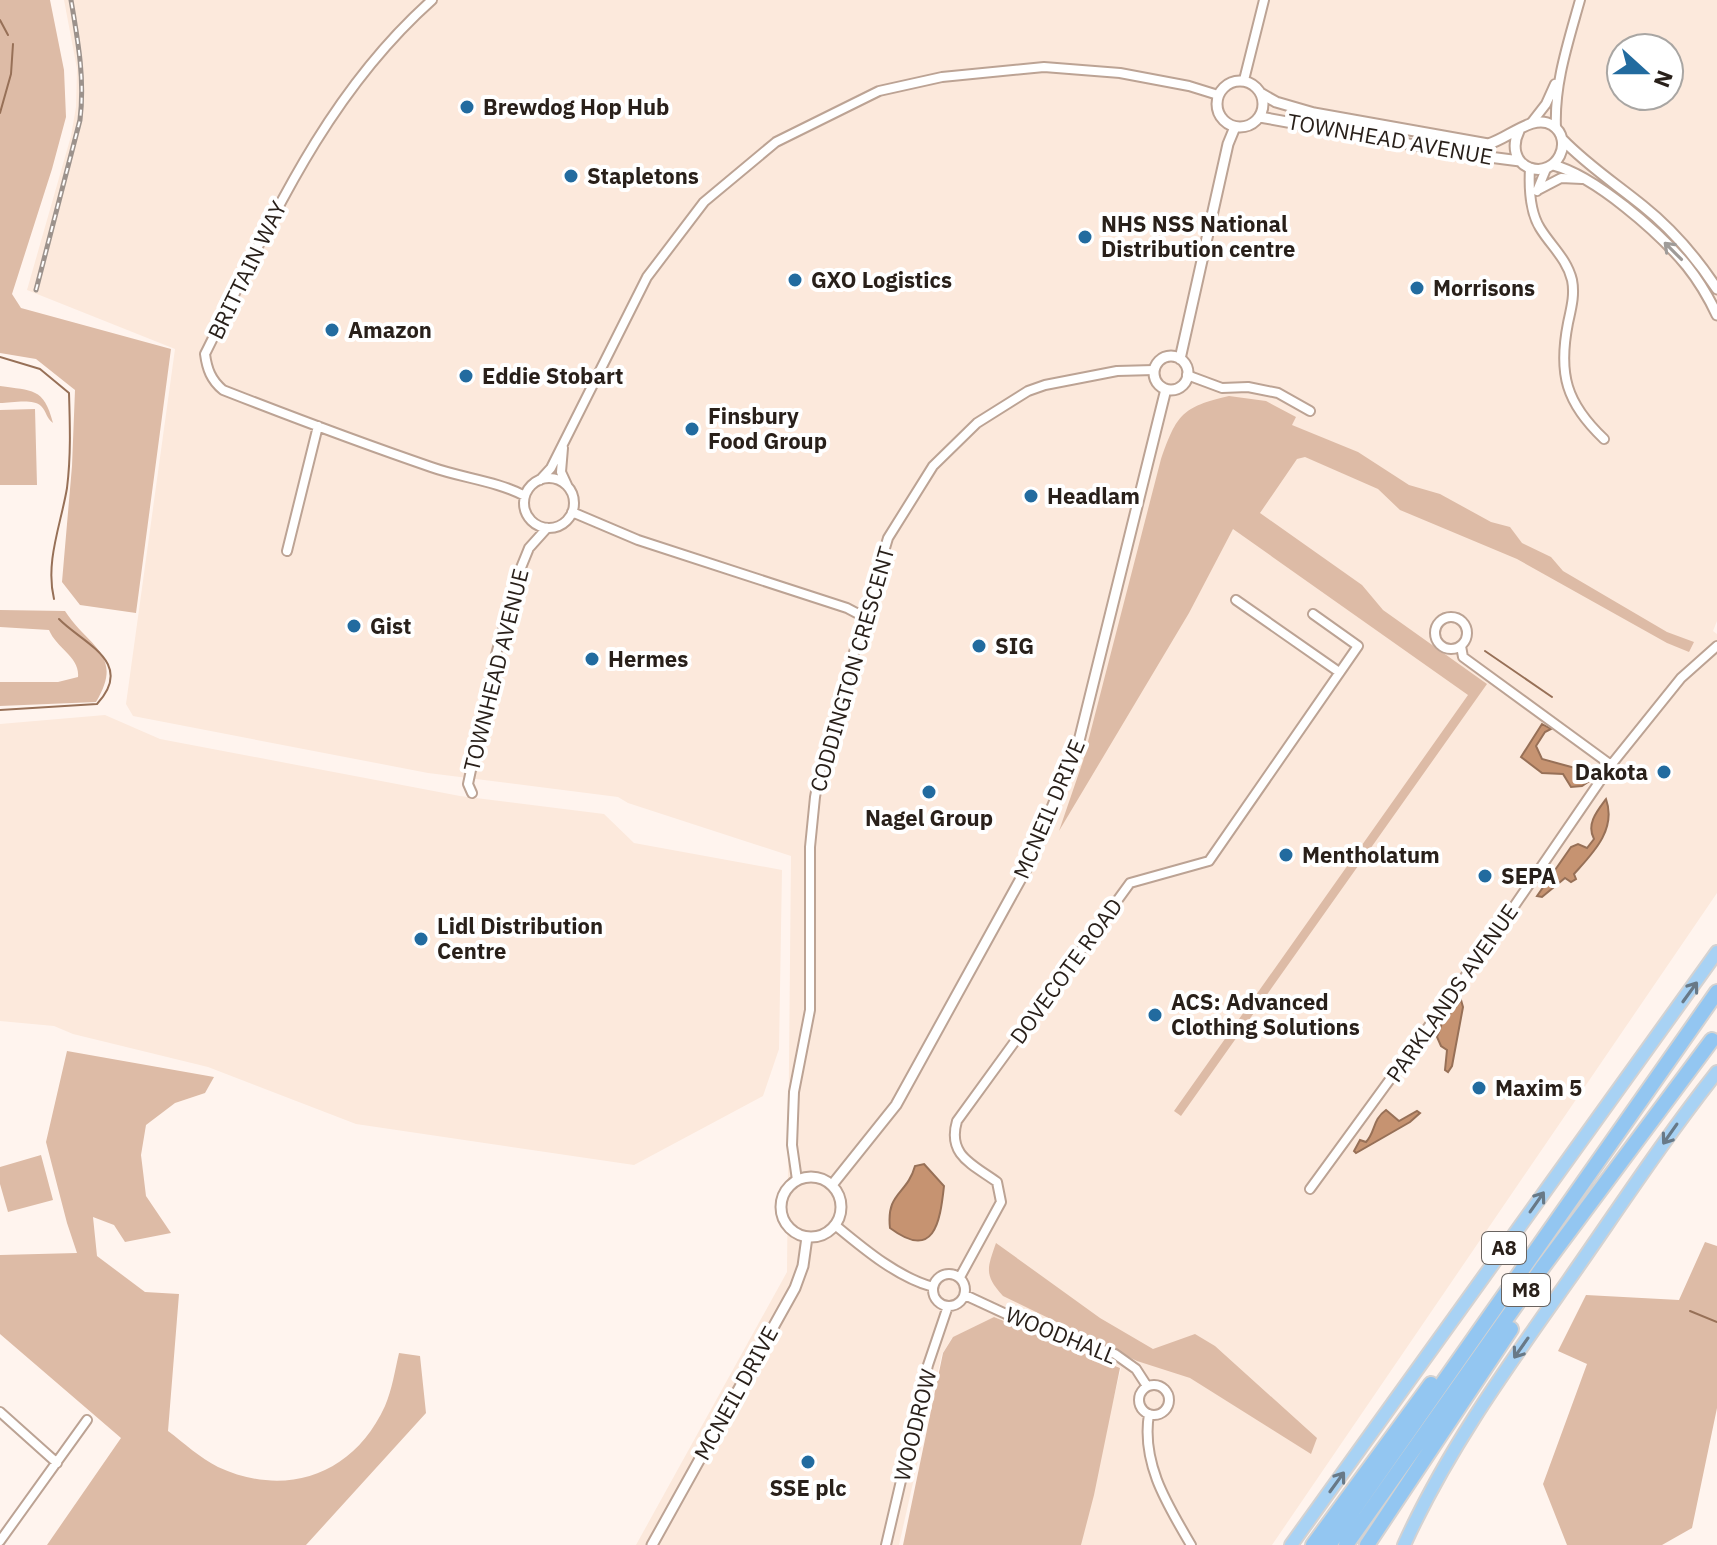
<svg xmlns="http://www.w3.org/2000/svg" width="1717" height="1545" font-family="'IBM Plex Sans',sans-serif">
	<style>
		.built { fill: #fce9dc; fill-rule: evenodd }
		.green { fill: #ddbba6 }
		.water { fill: #c69371; stroke: #977057; stroke-width: 2 }
		.lines { fill: none; stroke-linecap: round; stroke-linejoin: round }
		.stream { stroke: #977057; stroke-width: 2 }
		.minor-casing { stroke: #bca394; stroke-width: 12 }
		.tertiary-casing { stroke: #bca394; stroke-width: 13 }
		.trunk-casing { stroke: #d4d2d1; stroke-width: 16 }
		.motorway-casing { stroke: #d4d2d1; stroke-width: 18 }
		.minor { stroke: #fff; stroke-width: 8 }
		.tertiary { stroke: #fff; stroke-width: 9 }
		.trunk { stroke: #a8d2f4; stroke-width: 12 }
		.motorway { stroke: #93c6f1; stroke-width: 14 }
		.rail-casing { stroke: #9c928c; stroke-width: 5 }
		.rail { stroke: #fff; stroke-width: 2; stroke-dasharray: 6; stroke-linecap: butt }
		.oneway { stroke: #9f9b98 }
		.oneway2 { stroke: #687987 }
		.poi-dot { fill: #226b9f; stroke: #fff; stroke-width: 3 }
		.labels { text-anchor: middle; stroke-width: 8; stroke-linejoin: round; paint-order: stroke }
		.shield { fill: #fff; stroke: #69635f; stroke-width: 2 }
		.shield-label { font-size: 20px; font-weight: bold; fill: #29201a }
		.poi-label { font-size: 22px; font-weight: bold; fill: #29201a; stroke: #fff; text-anchor: start }
		.street-label { font-size: 22px; fill: #29201a; stroke: #fff }
	</style>
	<rect width="100%" height="100%" fill="#fff4ee"/>
	<!-- built -->
	<path class="built" d="M64,0H1717V621L1713,631L1717,634V893L1272,1545H1078L1121,1368L994,1317L952,1338L942,1354L899,1545H636L787,1272L791,856L628,803L618,797L428,773L133,716L126,704L175,349L27,290L71,136L76,107L77,69ZM1621,48H1669V96H1621Z
		M105,715L160,739L460,796L604,814L634,843L782,870L779,1049L763,1096L634,1165L356,1124L208,1067L73,1034L54,1026L0,1021V724Z"/>
	<!-- green -->
	<path class="green" d="M0,0H50L64,70L66,117L52,169L12,294L21,308L171,349L136,613L80,605L62,582L72,466L75,390L36,359L0,353Z
		M0,386C32,391 44,387 53,423C46,418 47,412 41,406C33,398 11,403 0,403Z
		M1229,396L1266,401L1296,417L1292,425L1358,452L1409,485L1440,494L1491,522L1510,527L1522,543L1551,557L1563,571L1667,632L1694,642L1689,652L1667,643L1517,559L1400,510L1378,489L1305,457L1297,459L1260,513L1362,585L1383,610L1487,684L1181,1116L1174,1111L1468,695L1233,529L1189,613L1059,831L1083,761L1161,459C1177,414 1182,407 1229,396Z
		M35,409L37,485H0V410Z
		M0,610L65,611C88,647 125,654 96,702L0,706V682H58L78,677C80,657 57,649 49,630L0,627Z
		M67,1051L214,1077L205,1093L175,1103L146,1125L141,1155L146,1196L171,1233L125,1242L114,1225L93,1217L97,1256L145,1292L179,1294L168,1431C184,1443 200,1458 218,1467C285,1498 353,1476 385,1406C392,1390 395,1370 399,1353L420,1356L426,1413L306,1545H47L121,1438L0,1334V1255L77,1253L67,1223L46,1142Z
		M41,1155L53,1200L8,1212L0,1184V1167Z
		M1705,1242L1717,1246V1408L1692,1528L1662,1545H1567L1543,1484L1587,1364L1558,1351L1586,1295L1679,1300Z
		M996,1243L1100,1318L1153,1349L1195,1334L1215,1346L1317,1438L1311,1454L1190,1378L1137,1361L1003,1296C984,1275 987,1269 996,1243Z
		M994,1317L1120,1368L1094,1495L1081,1545H903L943,1353L953,1337Z"/>
	<!-- water -->
	<path class="water" d="M1542,724L1551,729L1545,732L1536,746L1542,759L1586,771L1594,778L1582,786L1571,787L1563,774L1542,773L1521,757Z
		M1606,799C1617,830 1592,854 1574,874L1576,879L1571,882L1565,878L1542,897L1537,896L1571,847L1578,844L1587,848L1594,839C1586,824 1597,811 1606,799Z
		M1461,1000L1463,1007L1452,1066L1448,1072L1445,1070L1447,1050L1441,1046L1437,1037L1442,1023Z
		M1386,1110L1399,1121L1417,1111L1420,1113L1410,1122L1356,1153L1354,1151L1360,1140L1366,1142C1376,1131 1372,1120 1386,1110Z
		M924,1164L944,1186C940,1223 934,1261 890,1228C886,1192 907,1195 915,1166Z"/>
	<g class="lines">
		<!-- stream -->
		<path class="stream" d="M0,20L8,35
			M0,113L11,74L13,44
			M0,357L40,369L69,393C70,425 71,456 67,488C61,524 45,562 54,599
			M1485,651L1552,697
			M0,710L97,704C136,662 82,643 59,619
			M1690,1311L1717,1322"/>
		<!-- minor casing -->
		<g class="minor-casing">
			<path id="minor" d="M432,0C323,97 269,226 205,354C207,369 211,380 223,390C292,417 361,443 431,467C462,478 497,481 525,496
				M1244,80L1264,0
				M1532,122L1546,104L1555,84
				M1556,128C1554,84 1568,43 1580,0
				M1530,168C1529,186 1530,212 1540,228C1551,246 1567,259 1572,280C1575,295 1571,309 1568,323C1558,374 1566,403 1604,439
				M1538,190L1561,178L1582,179
				M1537,191L1546,169
				M1187,375L1222,388L1248,387L1278,393L1310,411
				M563,448L561,472L567,485
				M524 503a25 25 0 1 1 50 0a25 25 0 1 1-50 0Z
				M540,480L551,468L647,277L704,202L776,142L879,91L942,77L1044,67L1120,73L1189,86L1218,95
				M572,512L638,540L847,608L864,617
				M287,551L318,426
				M1236,600L1339,672
				M1435 633a16 16 0 1 1 32 0a16 16 0 1 1-32 0Z
				M1461,646L1463,657L1611,765
				M472,793L468,784L495,658L518,575L529,548L547,528
				M797,1180L792,1145L794,1092L810,1010V847L815,797L822,760L888,538L933,466L977,423L1028,391L1045,385L1117,371L1154,370
				M1310,1189L1480,956L1611,765L1681,678L1717,646
				M835,1225C864,1249 897,1277 933,1287
				M933 1290a16 16 0 1 1 32 0a16 16 0 1 1-32 0Z
				M960,1277L1001,1202L997,1182C972,1164 947,1155 957,1121L1130,883L1209,861L1358,646L1313,614
				M965,1295L1036,1328L1115,1354L1136,1369L1147,1386
				M1139 1400a15 15 0 1 1 30 0a15 15 0 1 1-30 0Z
				M0,1412L57,1463
				M1149,1414C1141,1463 1167,1504 1191,1545
				M0,1541L87,1420
				M886,1545L928,1365L948,1306"/>
		</g>
		<!-- tertiary casing -->
		<g class="tertiary-casing">
			<path id="tertiary" d="M1217 104a23 23 0 1 1 46 0a23 23 0 1 1-46 0Z
				M1262,94L1276,102L1314,113L1488,144C1508,139 1533,113 1552,125C1575,140 1557,177 1530,168C1514,162 1512,145 1519,131
				M1260,117L1458,153L1520,161
				M1562,139C1587,165 1616,184 1643,206C1673,230 1696,257 1717,289
				M1553,165C1595,176 1659,232 1687,266C1699,281 1709,298 1717,315
				M1154 373a17 17 0 1 1 34 0a17 17 0 1 1-34 0Z
				M1180,359L1228,144L1235,127
				M781 1207a30 30 0 1 1 60 0a30 30 0 1 1-60 0Z
				M832,1185L896,1105L1030,862L1079,741L1166,389
				M652,1545L795,1288L803,1266L807,1237"/>
		</g>
		<!-- trunk casing -->
		<g class="trunk-casing">
			<path id="trunk" d="M1291,1545L1717,952
				M1404,1545C1447,1450 1508,1366 1568,1281C1617,1211 1664,1139 1717,1072"/>
		</g>
		<!-- motorway casing -->
		<g class="motorway-casing">
			<path id="motorway" d="M1313,1545L1431,1384
				M1329,1545L1717,992
				M1346,1545L1542,1268L1712,1040
				M1367,1545L1511,1329"/>
		</g>
		<!-- minor -->
		<use href="#minor" class="minor"/>
		<!-- tertiary -->
		<use href="#tertiary" class="tertiary"/>
		<!-- trunk -->
		<use href="#trunk" class="trunk"/>
		<!-- motorway -->
		<use href="#motorway" class="motorway"/>
		<!-- rail casing -->
		<g class="rail-casing">
			<path id="rail" d="M36,290L80,120C85,79 78,41 71,0"/>
		</g>
		<!-- rail -->
		<use href="#rail" class="rail"/>
	</g>
	<!-- one-way arrows -->
	<defs><path id="oneway-shaft" d="M-6 0H5M1.5-3L5.5 0L1.5 3" fill="none" stroke-width="1.6" stroke-linecap="round" stroke-linejoin="round" transform="scale(2)"/></defs>
	<use class="oneway" href="#oneway-shaft" transform="translate(1673 251) rotate(-135)"/>
	<g class="oneway2">
		<use href="#oneway-shaft" transform="translate(1690 992) rotate(-54)"/>
		<use href="#oneway-shaft" transform="translate(1670 1134) rotate(125)"/>
		<use href="#oneway-shaft" transform="translate(1537 1202) rotate(-55)"/>
		<use href="#oneway-shaft" transform="translate(1521 1348) rotate(125)"/>
		<use href="#oneway-shaft" transform="translate(1337 1482) rotate(-54)"/>
	</g>
	<!-- markers -->
	<g class="poi-dot">
		<circle cx="467" cy="107" r="8"/>
		<circle cx="571" cy="176" r="8"/>
		<circle cx="1085" cy="237" r="8"/>
		<circle cx="795" cy="280" r="8"/>
		<circle cx="1417" cy="288" r="8"/>
		<circle cx="332" cy="330" r="8"/>
		<circle cx="466" cy="376" r="8"/>
		<circle cx="692" cy="429" r="8"/>
		<circle cx="1031" cy="496" r="8"/>
		<circle cx="354" cy="626" r="8"/>
		<circle cx="979" cy="646" r="8"/>
		<circle cx="592" cy="659" r="8"/>
		<circle cx="1664" cy="772" r="8"/>
		<circle cx="929" cy="792" r="8"/>
		<circle cx="1286" cy="855" r="8"/>
		<circle cx="1485" cy="876" r="8"/>
		<circle cx="421" cy="939" r="8"/>
		<circle cx="1155" cy="1015" r="8"/>
		<circle cx="1479" cy="1088" r="8"/>
		<circle cx="808" cy="1462" r="8"/>
	</g>
	<g class="labels">
		<!-- shield labels -->
		<g class="shield">
			<rect x="1482" y="1232" width="44" height="32" rx="6"/>
			<rect x="1502" y="1274" width="48" height="32" rx="6"/>
		</g>
		<g class="shield-label">
			<text x="1504" y="1255">A8</text>
			<text x="1526" y="1297">M8</text>
		</g>
		<!-- poi labels -->
		<g class="poi-label">
			<text x="483" y="115">Brewdog Hop Hub</text>
			<text x="587" y="184">Stapletons</text>
			<text x="1101" y="232">NHS NSS National<tspan x="1101" dy="25">Distribution centre</tspan></text>
			<text x="811" y="288">GXO Logistics</text>
			<text x="1433" y="296">Morrisons</text>
			<text x="348" y="338">Amazon</text>
			<text x="482" y="384">Eddie Stobart</text>
			<text x="708" y="424">Finsbury<tspan x="708" dy="25">Food Group</tspan></text>
			<text x="1047" y="504">Headlam</text>
			<text x="370" y="634">Gist</text>
			<text x="995" y="654">SIG</text>
			<text x="608" y="667">Hermes</text>
			<text x="1648" y="780" text-anchor="end">Dakota</text>
			<text x="929" y="826" text-anchor="middle">Nagel Group</text>
			<text x="1302" y="863">Mentholatum</text>
			<text x="1501" y="884">SEPA</text>
			<text x="437" y="934">Lidl Distribution<tspan x="437" dy="25">Centre</tspan></text>
			<text x="1171" y="1010">ACS: Advanced<tspan x="1171" dy="25">Clothing Solutions</tspan></text>
			<text x="1495" y="1096">Maxim 5</text>
			<text x="808" y="1496" text-anchor="middle">SSE plc</text>
		</g>
		<!-- street labels -->
		<g class="street-label">
			<text transform="translate(1390 139) rotate(10)" y="8">TOWNHEAD AVENUE</text>
			<text transform="translate(247 270) rotate(-64)" y="8">BRITTAIN WAY</text>
			<text transform="translate(852 669) rotate(-74)" y="8">CODDINGTON CRESCENT</text>
			<text transform="translate(496 670) rotate(-76)" y="8">TOWNHEAD AVENUE</text>
			<text transform="translate(1049 809) rotate(-67)" y="8">MCNEIL DRIVE</text>
			<text transform="translate(1066 971) rotate(-54)" y="8">DOVECOTE ROAD</text>
			<text transform="translate(1452 993) rotate(-55)" y="8">PARKLANDS AVENUE</text>
			<text transform="translate(1061 1335) rotate(22)" y="8">WOODHALL</text>
			<text transform="translate(736 1393) rotate(-61)" y="8">MCNEIL DRIVE</text>
			<text transform="translate(915 1425) rotate(-76)" y="8">WOODROW</text>
		</g>
	</g>
	<!-- north arrow -->
	<g transform="translate(1645 72) rotate(111)"><circle r="38" fill="#ffffff" stroke="#a9a6a3" stroke-width="2"/>
	<path d="M0-6L14 30L0 20L-14 30Z" fill="#226b9f"/>
	<text y="-12" font-size="22" font-weight="bold" text-anchor="middle" fill="#29201a">N</text>
	</g>
</svg>
